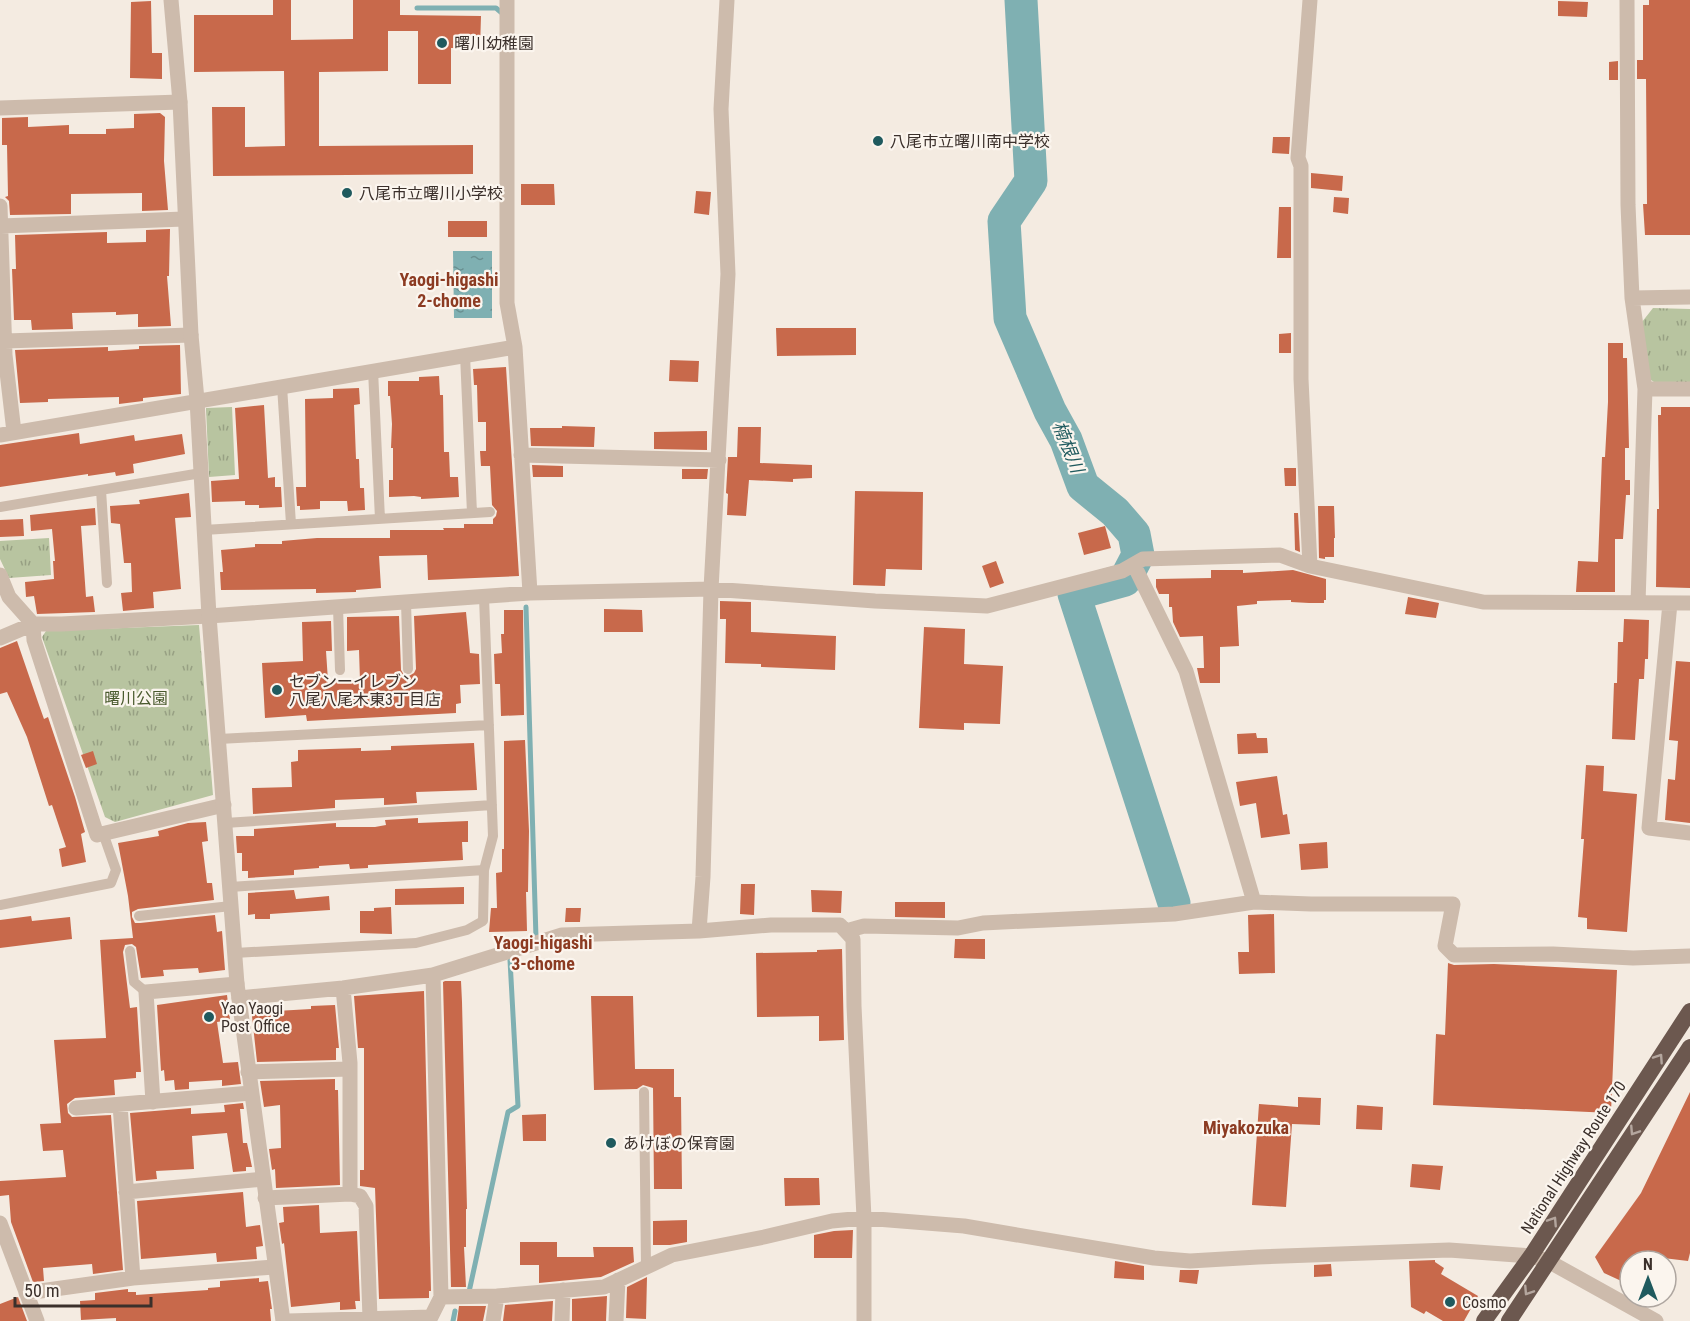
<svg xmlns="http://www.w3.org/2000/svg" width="1690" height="1321" font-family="'Roboto Condensed','Noto Sans JP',sans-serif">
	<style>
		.grass { fill: url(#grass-tufts) }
		.water { fill: url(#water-ripples) }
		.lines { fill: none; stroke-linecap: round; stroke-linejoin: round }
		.stream { stroke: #7fb0b2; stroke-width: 5 }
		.river { stroke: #7fb0b2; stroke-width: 33 }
		.building { fill: #c8694b }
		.service { stroke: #cdbbac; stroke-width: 10 }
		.minor { stroke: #cdbbac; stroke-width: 15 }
		.tertiary { stroke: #cdbbac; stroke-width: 15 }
		.trunk { stroke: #6c584f; stroke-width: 16 }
		.oneway { stroke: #b4a69e }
		.poi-dot { fill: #1f5a5e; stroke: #fbf5ee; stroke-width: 2 }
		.labels { text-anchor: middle; stroke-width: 4.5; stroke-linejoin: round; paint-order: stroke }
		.poi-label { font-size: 16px; fill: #3b302b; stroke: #fbf5ee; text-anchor: start }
		.park-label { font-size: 16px; fill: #4a5a2e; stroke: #fbf5ee }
		.street-label { font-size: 16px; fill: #3b302b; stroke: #fbf5ee }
		.neighbourhood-label { font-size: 18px; font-weight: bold; fill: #8c3b22; stroke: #fbf5ee }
		.water-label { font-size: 18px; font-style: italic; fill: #1f5a5e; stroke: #fbf5ee }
	</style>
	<defs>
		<pattern id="grass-tufts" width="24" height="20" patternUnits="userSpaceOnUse" patternTransform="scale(1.5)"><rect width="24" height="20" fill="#b8c4a0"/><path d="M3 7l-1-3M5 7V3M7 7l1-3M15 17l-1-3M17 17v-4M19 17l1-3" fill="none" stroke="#97a083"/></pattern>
		<pattern id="water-ripples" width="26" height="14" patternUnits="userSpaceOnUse" patternTransform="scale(1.5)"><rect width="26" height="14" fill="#7fb0b2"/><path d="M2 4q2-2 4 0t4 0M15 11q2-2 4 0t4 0" fill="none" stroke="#699091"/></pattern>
	</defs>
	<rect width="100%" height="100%" fill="#f4ebe1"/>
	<!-- grass -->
	<path class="grass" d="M1653,308L1690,309V384L1658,385L1647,377L1642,322Z
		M232,407L235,475L209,477L206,408Z
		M49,538L51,575L9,578L0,559V541Z
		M199,625L213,795L115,822L105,817L42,637L46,631Z"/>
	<!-- water -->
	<path class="water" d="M453,251H492V318H454Z"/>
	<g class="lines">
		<!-- stream -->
		<path class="stream" d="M417,8H496L503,14V17
			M526,607L536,938
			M469,1292L508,1112L518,1106L510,960
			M453,1321L455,1311"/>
		<!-- river -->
		<path class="river" d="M1021,0L1031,181L1004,221L1010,318L1050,411L1066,440L1083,486L1115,512L1134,534L1138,555L1125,580L1074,594L1174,903"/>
	</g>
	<!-- building -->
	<path class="building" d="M273,0H291V40L353,39V0H400V15L481,16L480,48H451V84H418V31H388V71L319,72V146L473,145V174L213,176L212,107H245V147L285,146L284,71L194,72V15H273Z
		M1649,0H1690V235H1645L1643,204H1647L1646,79H1637V60H1643V5H1649Z
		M151,1L152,53H162V79L130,78L131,2Z
		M1558,1L1588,2L1587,17L1558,16Z
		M1618,61V80H1609V62Z
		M160,113L165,117L164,161L168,210L142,211V193L71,194V214L10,215L9,201L5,197L8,196L7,145H2V118L28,117V127L69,125V134H106V129L134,128V114Z
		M1273,137H1290L1289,154L1272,153Z
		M1311,173L1343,176L1342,191L1311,188Z
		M521,184H554L555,205H521Z
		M696,191L711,192L709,215L694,213Z
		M1334,197L1349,198L1348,214L1333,212Z
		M1279,207H1291V258H1277Z
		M448,221H487V237H448Z
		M170,229L169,276H167L171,326L138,327V314L116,315V312L72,313L73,329L32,330L31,320H14L12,269H16L15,235L107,232V243L146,242V230Z
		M776,328H856V355L777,356Z
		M1291,333V353H1279V334Z
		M1608,343H1623V358H1627L1629,448H1625V480H1630V495H1626L1623,539H1615V592H1576L1578,561L1598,562L1602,457H1605L1608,402Z
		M180,345L181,394L143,398V401L119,404V397L48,399V402L20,403L15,350L108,347V351L139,349V346Z
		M670,360L699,361L698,382L669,381Z
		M506,367L519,576L428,580L427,555L381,556H379L381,588L356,590V592L316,593V589L221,590L220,572H223L221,550L255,547V544H282V541L317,538H390V530H444L443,528H464V524H493V519L496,516L497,511L492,505L490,466H481L480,451H486V422H478L477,385H474L473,369Z
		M439,376L440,395H443L444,452H449L450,477H458L459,497L421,499V497L414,496L389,497V480H393V448H391L392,424L390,396H388V381H419V377Z
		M359,388L360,404L354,405L356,459H359L360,488H364L365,510L348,511L347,501H320V509L300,510V506H297L296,487H306L305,399L333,398V389Z
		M264,405L268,478L275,477V487H281L282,507L259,508V505H245V501L212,502L211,481L239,479L235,408Z
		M1661,407H1690V588L1656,587L1657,509H1659L1658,415H1661Z
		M562,426L595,427L594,447L531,446L530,428H562Z
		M738,427H761L760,463L812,465V478L793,479V482L749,480L746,516L727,515L728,494L726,493L728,457H737Z
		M707,431V450L654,449V432Z
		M79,433L80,444L134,435L135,441L182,434L185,454L133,464L134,473L116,476L115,472L88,476V474L0,487V445Z
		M532,465L563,466V477H533Z
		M1284,468H1296V486H1285Z
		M682,469H708L707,479H682Z
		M855,491L923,492L922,570L886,569L885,586L853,585Z
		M189,493L191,517L175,518L181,589L153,592L154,608L123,611L121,593L132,592L131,563H124L120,524L111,523L110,506L140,504L139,500Z
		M1318,506H1334L1335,538H1334V557H1325V559L1319,558Z
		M95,508L96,525L81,526L86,597L93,596L95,612L37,614L34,596L26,597L25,582L54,579L53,561H55L52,529L31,531L30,515Z
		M1294,513H1298L1300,552L1295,550Z
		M23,519L24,536L0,537V520Z
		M1105,526L1111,548L1084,555L1078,533Z
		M996,561L1004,583L990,588L982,566Z
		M1211,570H1243V573L1293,570L1326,579V600H1324V603H1309L1291,602V600L1257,601V604L1237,606L1239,646L1220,647V683H1200L1197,668H1204L1203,636L1180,637L1173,622L1172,607H1169V594H1159L1156,587V579L1211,578Z
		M1408,597L1439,603L1436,618L1405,614Z
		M720,601L751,602V632L836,636L835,670L761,667V664L725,663L726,619H720Z
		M604,609L642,610L643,632H604Z
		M504,610H523L524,715L501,716L500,684H495L494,654L502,653L501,634H504Z
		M466,612L470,653L479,654L480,684L460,685L461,703L456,704V713L307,721L306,715L265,718L262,663L303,661L302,622L331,621L332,651H326L328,681L330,682L360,681L359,650L347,651V617L399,616L401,670L404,675L409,676L414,673L416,669L414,616Z
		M1624,619L1649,620L1648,659H1645L1644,679H1639L1635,740L1612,739L1614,683H1617L1618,642H1623Z
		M924,627L965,629L964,664L1003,666L1000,724L964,723V730L919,728Z
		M17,641L39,705L44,719L48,717L53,732L75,797L85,832L81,834L86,862L62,867L59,849L66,847L52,805L49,806L27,737L7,692L0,694V648Z
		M1676,661L1690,662V823L1665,820L1668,779L1675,780L1678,741L1669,740Z
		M1256,733L1257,738H1267L1268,753L1238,754L1237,734Z
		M525,740L529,831L528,892H526L527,931L489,932L491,908H497L496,873L502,872V849H504V741Z
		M474,743L477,790L416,792L417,803L384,805V798L335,800V808L253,814L252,788L292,787L291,762L298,761V750L361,748V751L391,750V746Z
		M93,751L97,764L86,768L81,755Z
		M1586,765L1604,766L1603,791L1637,794L1627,932L1587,929V918L1578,917L1584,839H1581Z
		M1277,776L1283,815L1287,814L1290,834L1261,838L1256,803L1240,806L1236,782Z
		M418,818V823L468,821V842H462L463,860L368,865V868L350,869L349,864L319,866V868L294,870V875L248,878V871H242V853H237L236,836H254V829L336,823V827H375L386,825L385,820Z
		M206,822L208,841L202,842L207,883H212L214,900L138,909L132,912V917L135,923H140L215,915L217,932L222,931L225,970L199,973L198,968L163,970L164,976L141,978L136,947L132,944L125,945L123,952L130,1008L137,1007L141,1072H136V1078L114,1080L115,1095L75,1098L67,1104L68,1113L72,1117L111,1115L123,1270L93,1274L92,1264L43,1268L44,1281L33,1282L11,1222L9,1195L0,1196V1181L66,1177L63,1150L43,1151L40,1124L61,1123L54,1040L106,1038L100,940L133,938L128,896L118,843L159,836L158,831L188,823Z
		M1327,842L1328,868L1301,870L1299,844Z
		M741,884H755L754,915L740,914Z
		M464,887V904L395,905V889Z
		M294,890L296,899L329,896L330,910L270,914V919H255V914L248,915V893Z
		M811,890L842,891L841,913L812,912Z
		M895,902H945V918L895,917Z
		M391,907L392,934L360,933V911H374V908Z
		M566,908H581L580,922H565Z
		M1274,914L1275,973L1239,974L1238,952H1249L1248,915Z
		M31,916L32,921L70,917L72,939L0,948V920Z
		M955,939H985V959L954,958Z
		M842,949L844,1040L819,1041V1016L757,1017L756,953L817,952V950Z
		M1448,963L1454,965L1494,964L1617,970L1611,1113L1433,1105L1436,1034L1445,1035Z
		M445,981H461L462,1002L467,1209H466V1247H464L466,1287H451L443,982Z
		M424,991L431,1291H429V1298L379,1299L375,1188L360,1186V1170H364V1048H358L354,996Z
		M227,995L230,1020L217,1022L223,1063L238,1062L241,1084L222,1086V1080L189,1082V1089L175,1090L174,1080L165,1081L164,1070L161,1071L157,1005Z
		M591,996H633L635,1069H674V1097H681L682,1189H654L653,1088L643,1085L637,1089L594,1090Z
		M276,1004V1011L311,1009V1006L335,1005L339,1048H336V1060L257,1062L251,1007Z
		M335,1079V1090H338L340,1185L276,1188L275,1169L272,1170L269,1149L281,1148L280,1105L264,1107L260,1081Z
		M1690,1092V1253L1688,1261L1655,1257L1653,1261H1630V1285L1604,1273L1595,1257L1641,1193Z
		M1298,1097L1321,1098L1320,1125L1292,1124L1286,1207L1252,1205L1259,1104L1298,1107Z
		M243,1103L244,1109H240L243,1143H247L252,1167H246V1171L233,1172L227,1133L192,1136L194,1169L156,1171L157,1179L136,1181L130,1113L191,1108V1114L225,1112L224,1105Z
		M1357,1105L1383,1107L1382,1130L1356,1129Z
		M546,1114V1141H523L522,1115Z
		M1412,1164L1443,1166L1440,1190L1410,1187Z
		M784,1178H819L820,1205L785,1206Z
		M243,1192L246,1227L260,1225L263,1246L256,1247L257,1259L217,1262L216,1253L141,1259L137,1201Z
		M319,1205L320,1233L357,1231L360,1301H355L356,1309L340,1310V1302L291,1307L284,1243L282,1244L279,1223L284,1222L283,1207Z
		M687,1220V1242L670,1245H653V1221Z
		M853,1230L852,1258H814V1235L834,1231Z
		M520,1242H557V1257H594L593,1247H633L634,1262L601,1277L539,1283V1265H520Z
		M1435,1260V1262L1444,1268L1441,1274L1478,1296L1464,1321H1443L1426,1311L1424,1314L1411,1307L1409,1261Z
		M1115,1261L1144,1266V1280L1114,1278Z
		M1331,1264L1332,1276L1314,1277V1265Z
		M1180,1270H1199L1197,1284L1179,1282Z
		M647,1277L646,1319L626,1318L627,1287Z
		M259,1278V1282L268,1281L272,1309H270L271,1321H116V1318L81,1320L80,1301L95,1300V1293L128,1289V1292H136V1295L208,1290V1288L220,1287V1281Z
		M607,1296L606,1321H572V1299Z
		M18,1297L27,1321H0V1304Z
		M553,1301L552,1321H503L505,1305Z
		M459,1306H486L483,1321H457Z"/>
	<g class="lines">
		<!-- service -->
		<path class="service" d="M465,355L472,513
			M373,370L380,519
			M282,386L291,524
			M101,490L107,583
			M0,507L201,473
			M204,530L490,512
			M406,602L408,669
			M338,607L340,670
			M219,739L489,725
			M225,823L492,805
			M230,887L484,870
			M0,905L111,883L116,870L103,833
			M139,916L231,906
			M130,951L134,982L146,992
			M235,953L416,943L467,930L483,921L484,870L493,836L484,597
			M644,1092L646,1267"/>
		<!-- minor -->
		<path class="minor" d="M507,0V303L515,347L530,593
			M1310,0L1298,158L1301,166V379L1310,566
			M1627,0L1628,205L1632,298L1645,389L1638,603
			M0,108L180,102
			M0,206L5,355L14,432
			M1,226L184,219
			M1632,298L1690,297
			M5,341L191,335
			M1645,389H1690
			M0,435L515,347
			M521,455L719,460
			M1134,565L1186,671L1254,902
			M0,575L9,597L33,624H62L209,616L530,593L711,589L875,601L987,606L1122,571L1143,559L1280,555L1310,566L1483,602L1690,603
			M1670,603L1649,828L1690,833
			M0,638L33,624L34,640L97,835L224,805
			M699,931L703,877L711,589L728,274L721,109L727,0
			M846,931L864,926L958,928L983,923L1174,914L1254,902L1311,904H1453L1445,946L1454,955L1553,954L1633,958L1690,956
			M433,975L441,1297
			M343,988L350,1063V1194
			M239,998L343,988L433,975L562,935L699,931L771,925H840L853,939L854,1006L864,1218V1321
			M248,1072L350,1069
			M153,1102L146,992L237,984
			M120,1105L133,1278
			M76,1108L251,1093
			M126,1192L263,1179
			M265,1198L350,1194L360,1196L366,1206L370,1318
			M0,1223L37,1321
			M26,1293L133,1278L274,1267
			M288,1321L431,1317L441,1297L497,1296L604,1287L672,1255L764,1237L832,1221L864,1218L964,1226L1154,1258L1190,1261L1258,1257L1449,1250L1531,1256
			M493,1321L497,1296
			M562,1321L563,1290
			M616,1321L618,1280"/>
		<!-- tertiary -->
		<path class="tertiary" d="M171,0L180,102L191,335L197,400L209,616L237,984L283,1321
			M1531,1256L1548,1261L1656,1321"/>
		<!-- trunk -->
		<path class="trunk" d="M1484,1321L1531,1256L1690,1011
			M1509,1321L1690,1047"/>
	</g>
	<!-- one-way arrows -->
	<defs><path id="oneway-chevron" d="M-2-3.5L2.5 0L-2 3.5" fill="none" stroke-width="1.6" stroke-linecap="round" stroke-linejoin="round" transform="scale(1.5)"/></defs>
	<g class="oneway">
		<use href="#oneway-chevron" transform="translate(1659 1058) rotate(-56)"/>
		<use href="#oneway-chevron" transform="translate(1634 1131) rotate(123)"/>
		<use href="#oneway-chevron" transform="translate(1553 1221) rotate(-57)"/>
		<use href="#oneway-chevron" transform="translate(1528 1291) rotate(123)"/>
	</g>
	<!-- markers -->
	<g class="poi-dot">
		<circle cx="442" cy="43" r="6"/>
		<circle cx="878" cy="141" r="6"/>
		<circle cx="347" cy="193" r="6"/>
		<circle cx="277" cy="690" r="6"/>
		<circle cx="209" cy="1017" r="6"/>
		<circle cx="611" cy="1143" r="6"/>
		<circle cx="1450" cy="1302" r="6"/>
	</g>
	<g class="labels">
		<!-- poi labels -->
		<g class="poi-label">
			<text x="454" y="49">曙川幼稚園</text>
			<text x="890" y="147">八尾市立曙川南中学校</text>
			<text x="359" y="199">八尾市立曙川小学校</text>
			<text x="289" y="687">セブンーイレブン<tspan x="289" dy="18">八尾八尾木東3丁目店</tspan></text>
			<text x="221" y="1014">Yao Yaogi<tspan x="221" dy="18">Post Office</tspan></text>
			<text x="623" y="1149">あけぼの保育園</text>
			<text x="1462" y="1308">Cosmo</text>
		</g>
		<!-- park labels -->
		<g class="park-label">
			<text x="136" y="704">曙川公園</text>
		</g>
		<!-- street labels -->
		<g class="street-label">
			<text transform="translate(1573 1157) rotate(-57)" y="6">National Highway Route 170</text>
		</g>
		<!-- neighbourhood labels -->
		<g class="neighbourhood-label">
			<text x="449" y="286">Yaogi-higashi<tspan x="449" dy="21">2-chome</tspan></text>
			<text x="543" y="949">Yaogi-higashi<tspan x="543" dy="21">3-chome</tspan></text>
			<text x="1246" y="1134">Miyakozuka</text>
		</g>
		<!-- water labels -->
		<g class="water-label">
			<text transform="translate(1068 447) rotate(68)" y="6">楠根川</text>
		</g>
	</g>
	<!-- north arrow -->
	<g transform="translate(1648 1279)"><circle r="28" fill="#fbf5ee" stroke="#aea6a0" stroke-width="1.5"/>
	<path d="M0-4.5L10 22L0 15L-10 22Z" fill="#1f5a5e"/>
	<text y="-9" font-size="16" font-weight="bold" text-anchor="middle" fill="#3b302b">N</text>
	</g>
	<!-- scale -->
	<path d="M15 1297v9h136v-9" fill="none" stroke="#3b302b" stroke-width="3"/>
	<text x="24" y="1297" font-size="18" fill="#3b302b" stroke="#fbf5ee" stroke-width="4.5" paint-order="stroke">50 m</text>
</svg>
